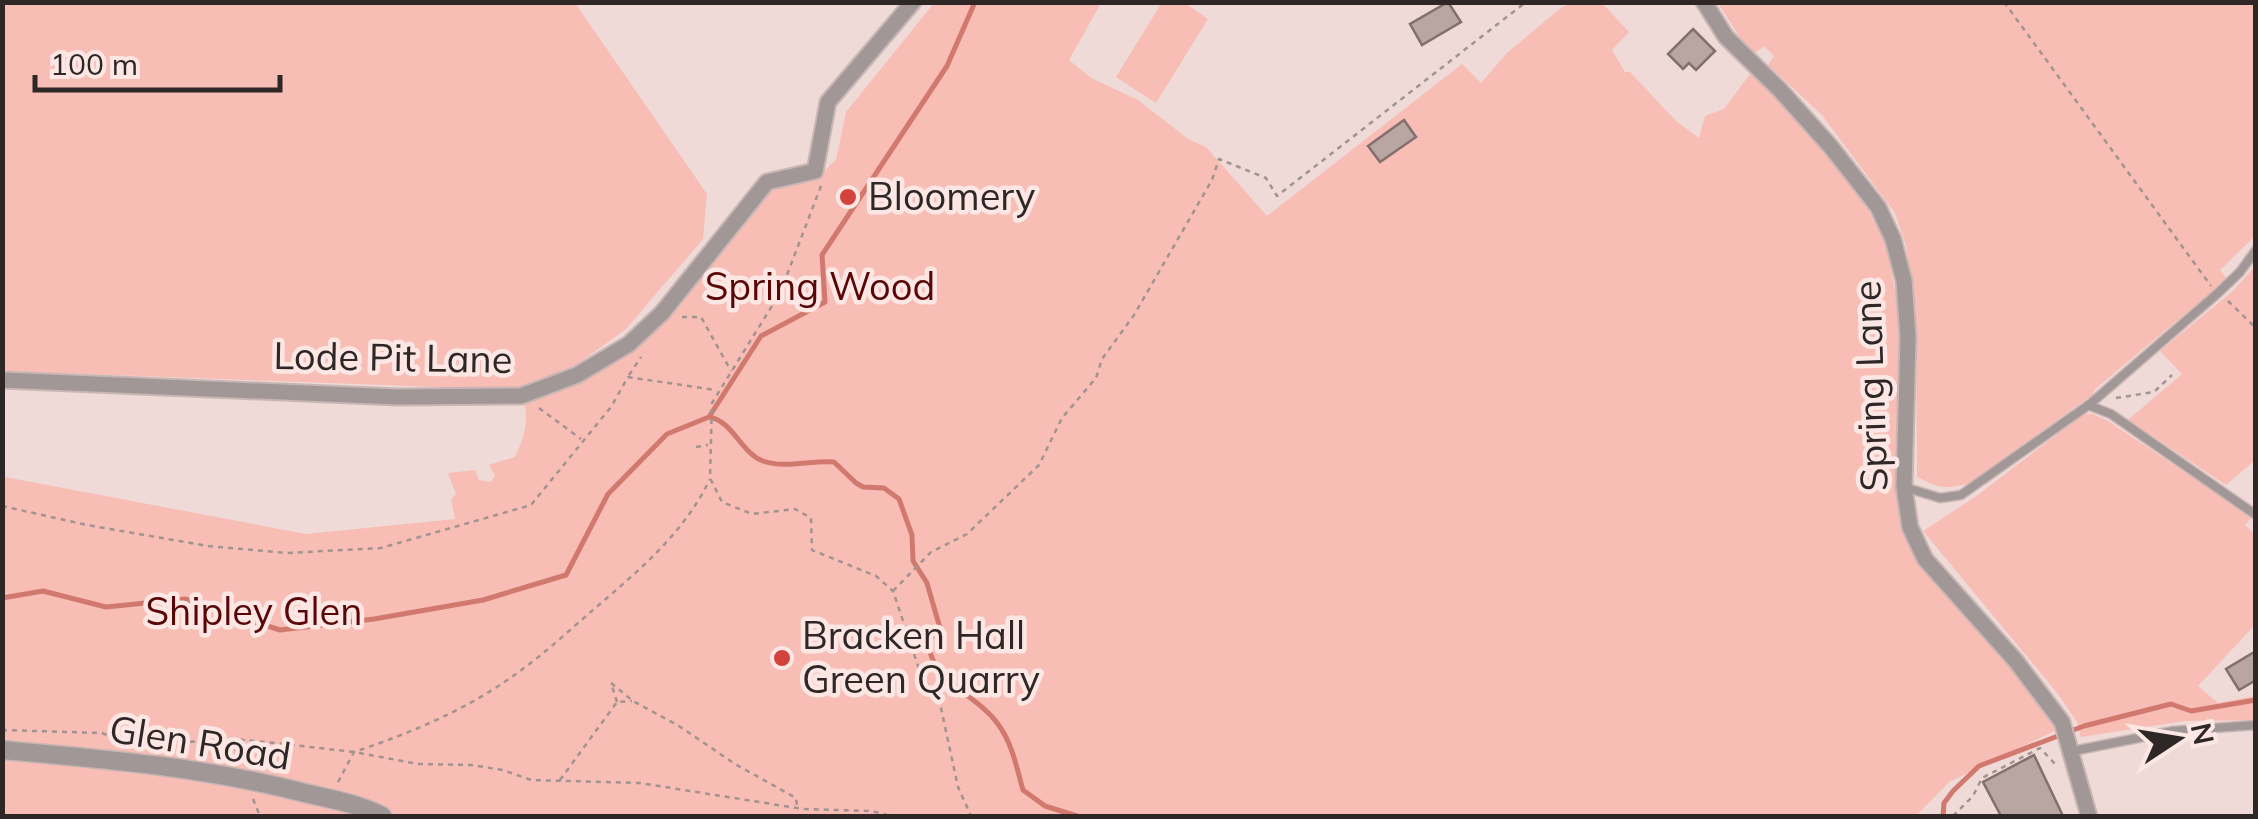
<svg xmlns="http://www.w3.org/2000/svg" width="2258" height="819" font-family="Mulish,sans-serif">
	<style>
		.green { fill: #f8bdb5 }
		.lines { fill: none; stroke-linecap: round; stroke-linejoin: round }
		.stream { stroke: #d2796f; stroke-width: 5 }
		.building { fill: #b9a5a2; stroke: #83706e; stroke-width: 2.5 }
		.service-casing { stroke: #c9b6b4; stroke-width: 11 }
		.minor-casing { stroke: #c9b6b4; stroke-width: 19 }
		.tertiary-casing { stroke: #c9b6b4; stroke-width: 21 }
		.path { stroke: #a29390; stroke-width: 2.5; stroke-dasharray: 5 5; stroke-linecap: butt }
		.service { stroke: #a09796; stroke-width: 8 }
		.minor { stroke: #a09796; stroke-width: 15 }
		.tertiary { stroke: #a09796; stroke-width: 18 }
		.poi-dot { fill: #d2443b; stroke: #fce7e4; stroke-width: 4 }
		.labels { text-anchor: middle; stroke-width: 9; stroke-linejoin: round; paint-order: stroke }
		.poi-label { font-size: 38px; fill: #2f2726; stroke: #fce7e4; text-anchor: start }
		.park-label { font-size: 38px; fill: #5a0607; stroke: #fce7e4 }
		.street-label { font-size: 38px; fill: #2f2726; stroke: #fce7e4 }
	</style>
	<rect width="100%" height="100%" fill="#efdad7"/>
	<!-- green -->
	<path class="green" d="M1162,2L1185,3L1208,19L1156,103L1116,77Z
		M2,3H575L707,194L703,239L625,330L576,365L517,390L3,371Z
		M934,3H1101L1069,60L1091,78L1138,100L1188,139L1206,147L1267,216L1462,64L1481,83L1507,53L1561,8L1570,3H1602L1629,32L1612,50L1625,72H1630L1676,121L1699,138L1705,116L1724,109L1750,74L1791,111L1866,205L1874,222L1882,227C1891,268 1900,308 1901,350C1902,419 1879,504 1922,563C1967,618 2018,671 2056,730L1949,782L1916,816H3V758L221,783L3,744L2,473L5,477L306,534L455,519L451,500L456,494L448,473L475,470L479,480L491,482L495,475L489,465L515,457C524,437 529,424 524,401L615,357L765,192C780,181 794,170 812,182L836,160L846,112Z
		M1718,3H2255V236L2220,270L2227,279L2095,389L2092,395L1970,483C1945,490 1939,488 1917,477L1916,312L1906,246L1895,213L1822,115L1768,65L1774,56L1764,46L1755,53L1744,44Z
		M2255,266V460L2226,485L2128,420L2182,374L2160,351L2234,290Z
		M2084,414H2093L2108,421L2252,517L2245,525L2255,534V629L2252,628L2198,686L2218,703L2255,696V720L2185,721L2081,737L2077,722L2058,694L1923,531L1975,497Z"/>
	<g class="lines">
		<!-- stream -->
		<path class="stream" d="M709,417C733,421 741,453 763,461C785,469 811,460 834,462L856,483L863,487L884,488L899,499L912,535L913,561L927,583L940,628L928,642C932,684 977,694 998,724C1013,745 1016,766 1023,790L1045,806L1077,816
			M2,598L43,591L106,607L185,599L280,630L374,619L483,600L566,575L608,494L667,434L709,417L761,336L825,302L822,255L947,66L975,2
			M1943,816L1944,803L1953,791L1979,766L2084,726L2171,704L2191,711L2256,700"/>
	</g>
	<!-- building -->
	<path class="building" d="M1448,2L1461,22L1422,45L1410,24Z
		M1693,29L1715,51L1696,70L1689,63L1683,69L1668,54Z
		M1404,120L1416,137L1380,162L1368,146Z
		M2256,651V680L2239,690L2226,669Z
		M2034,755L2063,816H2001L1983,782Z"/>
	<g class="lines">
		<!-- service casing -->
		<g class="service-casing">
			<path id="service" d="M2088,405L2111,414L2256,515
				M1904,487L1940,498L1961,495L2090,404L2218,293L2240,272L2256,250
				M2073,751L2173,731L2256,725"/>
		</g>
		<!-- minor casing -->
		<g class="minor-casing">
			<path id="minor" d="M1704,2L1726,37L1780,90L1831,147L1878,207L1893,239L1904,281L1908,337L1904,487L1910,527L1925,559L2015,660L2062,722L2089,816
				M2,380L397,397L521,396L577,375L629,344L662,313L767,182L815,171L828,102L913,2"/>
		</g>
		<!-- tertiary casing -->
		<g class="tertiary-casing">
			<path id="tertiary" d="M2,750C104,759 203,767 301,792C329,799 357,803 382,816"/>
		</g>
		<!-- path -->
		<path class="path" d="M2004,2L2211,286
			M821,186L780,293L712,403L710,478L722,502L752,514L795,509L811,518L812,550L876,576L893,591L920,672L941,708L958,787L971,816
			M2228,301L2256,328
			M682,317H701L731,371
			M629,375L641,357
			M2116,398L2154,392L2172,375
			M539,408L581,439
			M696,447L708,445
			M2,506L87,525L208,546L287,553L381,548L531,505L611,407L628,377L715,390
			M893,591L931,552L967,534L1039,465L1062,418L1096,378L1102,359L1134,315L1212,180L1219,159L1266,178L1277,196L1526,2
			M617,702L611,683L633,701L679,726L735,764L796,798L797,806
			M2,730L102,733L132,745
			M232,739L239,759
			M140,745L232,739L275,743L354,752L418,764L471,765L503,770L531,780L640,783L803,809L871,811L892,816
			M560,780L617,702L632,701
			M338,782L354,752C414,732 473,707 524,668C550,649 575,625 600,604C643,567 685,531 710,479
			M253,799L260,816
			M1953,816L1973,796L1982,778L2040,748L2056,765"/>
		<!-- service -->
		<use href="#service" class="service"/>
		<!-- minor -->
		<use href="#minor" class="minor"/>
		<!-- tertiary -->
		<use href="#tertiary" class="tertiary"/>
	</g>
	<!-- markers -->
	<g class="poi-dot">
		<circle cx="848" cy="197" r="10"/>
		<circle cx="782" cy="658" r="10"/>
	</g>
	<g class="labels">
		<!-- poi labels -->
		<g class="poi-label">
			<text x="868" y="210">Bloomery</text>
			<text x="802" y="649">Bracken Hall<tspan x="802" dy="44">Green Quarry</tspan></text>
		</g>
		<!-- park labels -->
		<g class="park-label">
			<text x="820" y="300">Spring Wood</text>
			<text x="254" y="625">Shipley Glen</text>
		</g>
		<!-- street labels -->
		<g class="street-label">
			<text transform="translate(393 358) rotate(1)" y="13">Lode Pit Lane</text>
			<text transform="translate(1871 386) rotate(-92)" y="13">Spring Lane</text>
			<text transform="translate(200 743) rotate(9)" y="13">Glen Road</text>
		</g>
	</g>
	<!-- border -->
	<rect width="2258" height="819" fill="none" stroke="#2f2726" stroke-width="10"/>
	<!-- north arrow -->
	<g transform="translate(2178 739) rotate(78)" stroke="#fce7e4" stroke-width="8" paint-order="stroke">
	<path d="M0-8L18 38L0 25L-18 38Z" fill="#2f2726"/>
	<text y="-15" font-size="28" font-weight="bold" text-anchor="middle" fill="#2f2726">N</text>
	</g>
	<!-- scale -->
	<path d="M35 75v15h245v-15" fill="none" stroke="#2f2726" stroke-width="5"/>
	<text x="50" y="75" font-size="30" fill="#2f2726" stroke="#fce7e4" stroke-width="8" paint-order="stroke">100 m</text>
</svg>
